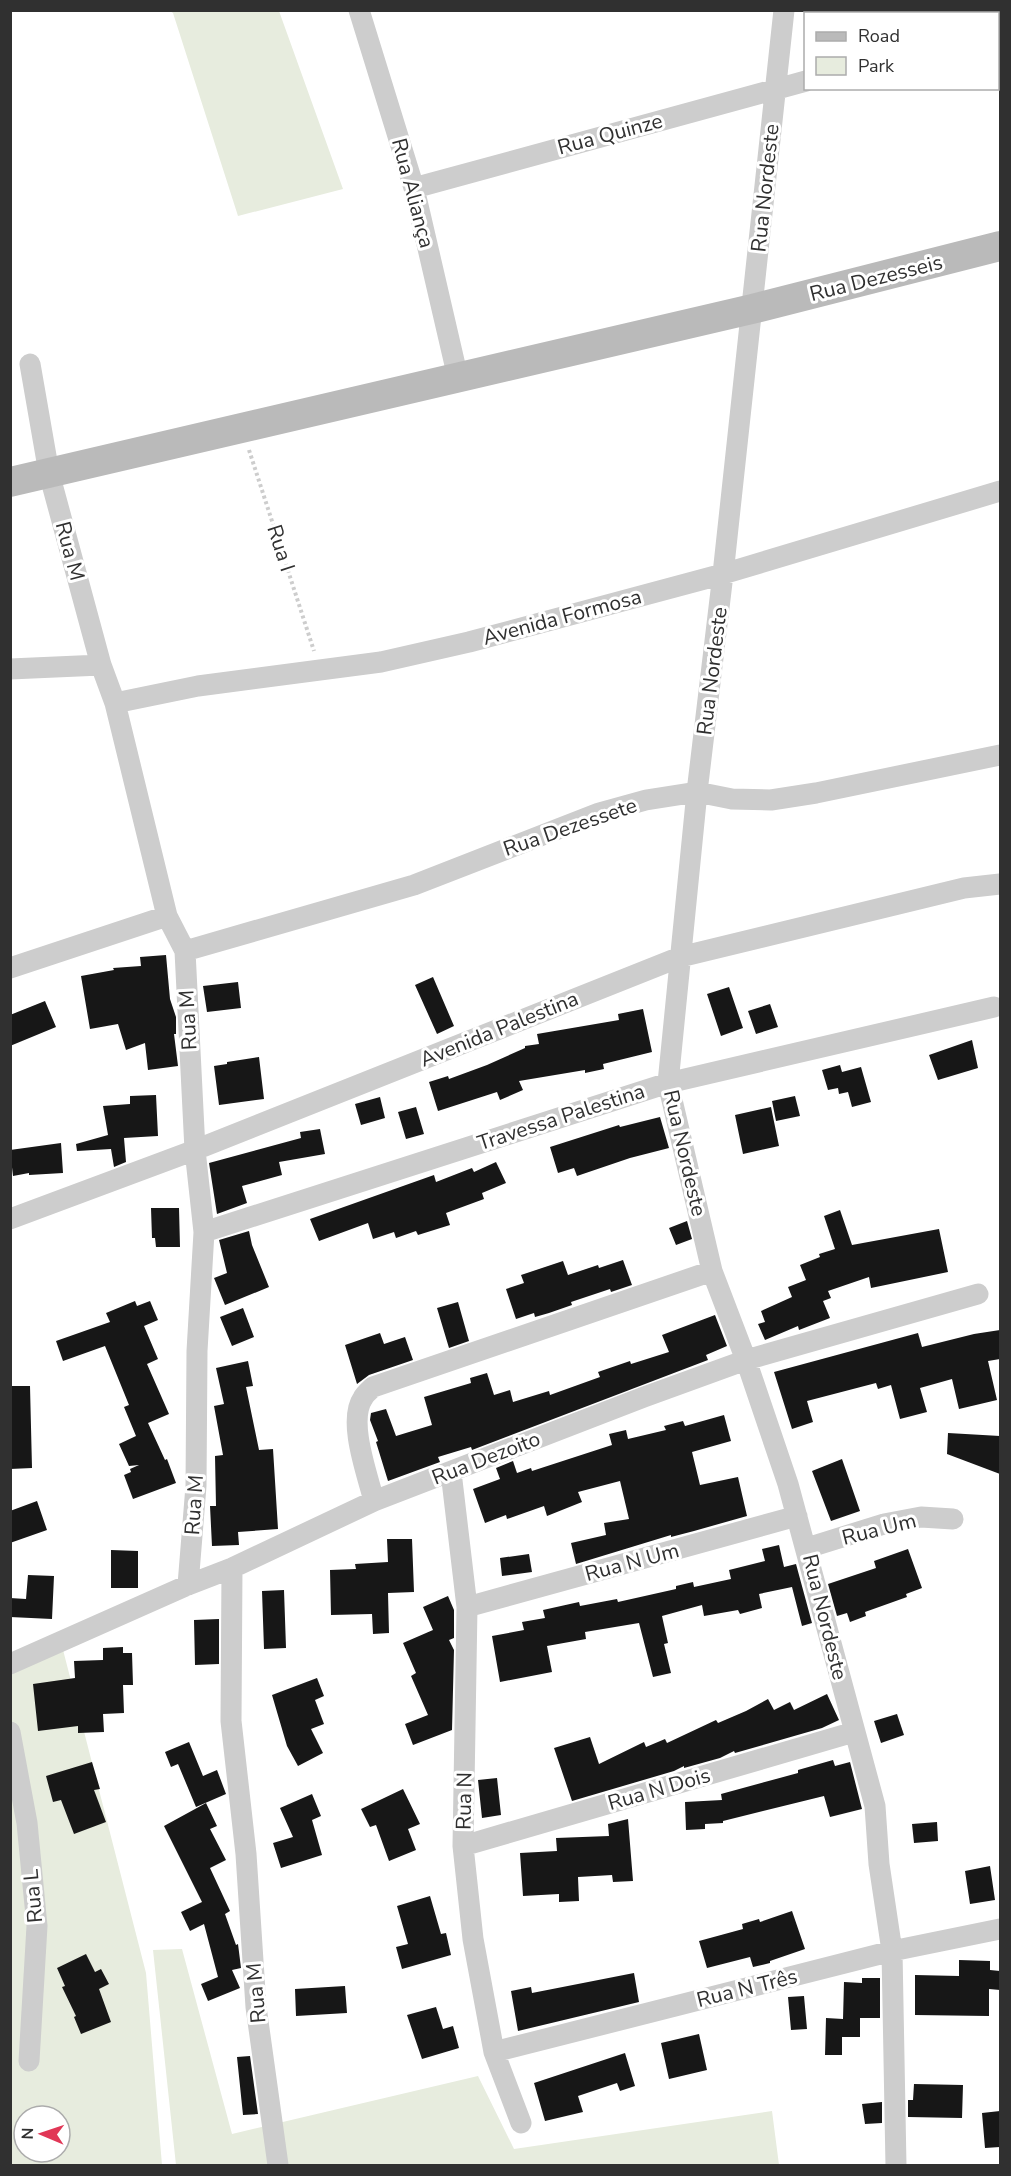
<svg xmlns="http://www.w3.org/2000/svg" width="1011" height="2176" font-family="'Nunito Sans',sans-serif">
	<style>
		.green { fill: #e7ecde; fill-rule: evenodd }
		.building { fill: #171717 }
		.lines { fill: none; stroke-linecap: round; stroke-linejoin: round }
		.path { stroke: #cdcdcd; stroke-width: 4; stroke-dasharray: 3 3; stroke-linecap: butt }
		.street { stroke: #cdcdcd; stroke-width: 21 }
		.secondary { stroke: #bababa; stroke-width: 30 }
		.labels { text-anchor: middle; stroke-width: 6; stroke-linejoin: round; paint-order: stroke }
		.street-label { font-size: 21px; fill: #303030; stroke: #fff }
	</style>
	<rect width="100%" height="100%" fill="#fff"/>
	<!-- green -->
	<path class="green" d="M170,11H279L343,189L238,216L173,13Z
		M61,1642L146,1973L162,2165H11L10,1664ZM24,2116H60V2152H24Z
		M182,1949L232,2134L478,2076L514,2149L772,2111L779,2165H176L153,1950Z"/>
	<!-- building -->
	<path class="building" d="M166,955L170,999L176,1017V1034H174L178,1066L148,1070L145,1043L126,1050L118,1024L90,1029L81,976L114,970L113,968L141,966L140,957Z
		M433,977L454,1026L437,1034L415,985Z
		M238,982L241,1008L207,1012L203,986Z
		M729,987L743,1028L721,1036L707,994Z
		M45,1001L56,1027L10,1046V1015Z
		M770,1004L778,1027L756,1034L748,1011Z
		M643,1009L652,1052L603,1064L604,1069L585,1073V1070L519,1081L523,1090L500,1100L497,1092L438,1111L429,1082L448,1076L449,1079L487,1065L525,1048V1046L539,1044L537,1034L619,1020L618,1014Z
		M972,1040L978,1068L938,1080L929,1055Z
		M259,1057L264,1099L219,1105L214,1066L227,1064V1062Z
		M840,1065L842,1072L861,1067L871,1102L852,1107L848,1092L839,1094L838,1088L828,1090L822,1070Z
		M156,1095L158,1136L124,1138L126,1162L114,1167L111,1149L77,1151L76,1144L108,1135L103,1106L130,1104V1096Z
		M795,1096L800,1116L776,1121L772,1101Z
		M380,1097L385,1118L361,1125L355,1104Z
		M416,1107L424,1134L406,1139L398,1112Z
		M771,1107L779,1146L743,1154L735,1115Z
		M660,1117L669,1148L630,1158L577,1176L574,1168L558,1173L550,1147L619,1125L620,1127Z
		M320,1129L325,1154L279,1162L282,1175L242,1186L247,1203L217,1214L209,1163L301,1138L300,1132Z
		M61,1143L63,1173L29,1175V1173L13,1176L10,1150Z
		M496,1162L506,1183L482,1193L484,1199L446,1213L450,1225L418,1235L416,1231L396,1238L394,1232L373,1239L368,1223L319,1241L310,1219L434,1175L436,1182L472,1168L474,1172Z
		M151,1208H179L180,1247H156L155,1238H152Z
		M840,1210L852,1245L939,1229L948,1272L871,1288L869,1277L828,1291L831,1298L823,1301L830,1318L799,1330L798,1326L765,1340L758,1324L765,1322L761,1311L792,1297L788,1287L806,1280L800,1265L820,1257L819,1254L835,1249L824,1216Z
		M687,1221L692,1239L676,1245L669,1228Z
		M249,1231L252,1245L269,1287L225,1305L214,1278L227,1273L219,1240Z
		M623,1260L632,1285L611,1292L610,1289L571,1302L572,1305L549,1313L535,1317L534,1313L516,1319L506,1289L524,1283L521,1275L563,1261L568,1275L598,1265L599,1268Z
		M135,1301L137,1306L150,1301L158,1320L144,1326L158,1359L147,1364L169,1414L148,1423L165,1460L167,1459L176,1483L133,1499L124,1475L131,1472L130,1469L139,1465L129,1466L119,1444L136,1436L124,1407L129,1405L105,1346L63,1361L56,1341L110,1322L106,1313Z
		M458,1302L469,1341L449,1348L437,1308Z
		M243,1308L254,1337L232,1346L220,1317Z
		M715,1315L727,1346L706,1355L708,1360L472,1450L471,1447L438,1457L440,1462L388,1481L376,1442L378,1441L370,1420L371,1413L386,1409L396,1436L432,1425L424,1397L471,1383L470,1378L487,1373L494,1395L510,1390L513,1402L549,1391L550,1395L600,1377L598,1372L630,1361L631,1364L669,1352L662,1335Z
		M1000,1330V1359L988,1361L997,1400L959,1409L952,1379L920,1388L927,1412L900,1419L891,1385L878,1389L876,1383L807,1401L813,1422L792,1429L774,1372L918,1333L922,1347L974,1334Z
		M380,1333L384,1344L405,1337L413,1360L369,1375L357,1384L345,1345Z
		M248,1361L253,1386L246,1387L259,1450L273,1449L278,1529L238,1532L239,1545L212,1546L210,1506H216L215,1456L223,1455L214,1406L224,1404L216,1368Z
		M10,1386H30L32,1468L10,1469Z
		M724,1415L731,1441L692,1452L700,1485L738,1477L747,1516L694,1531L671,1537V1535L576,1564L571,1543L606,1535L604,1523L629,1519L620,1481L578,1492L582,1502L547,1516L544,1506L507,1519L506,1515L485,1523L473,1489L500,1479L496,1468L513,1461L517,1473L531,1468L532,1471L612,1445L609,1434L626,1430L628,1439L666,1430L664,1426L683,1421L685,1426Z
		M948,1433L1000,1436V1474L947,1454Z
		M842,1459L860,1511L831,1521L812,1471Z
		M37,1501L47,1530L10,1543V1511Z
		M387,1539H412L414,1592L388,1593L389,1633L373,1634L372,1614L331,1615L330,1570L356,1569L355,1564L388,1562Z
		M779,1545L784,1567L796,1564L812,1623L802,1626L792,1587L759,1594L762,1608L740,1614L738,1610L704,1616L702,1605L662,1616L668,1643L664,1644L671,1673L653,1677L639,1623L585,1632L586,1639L547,1646L552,1672L500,1682L492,1636L524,1630L522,1622L545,1618L543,1610L579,1602L580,1606L617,1599L618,1602L676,1589V1586L693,1582L694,1587L731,1579L729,1570L765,1561L762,1549Z
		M908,1549L922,1588L906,1594L907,1597L865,1612L866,1616L850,1622L847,1613L837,1616L828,1584L876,1568L874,1561Z
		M111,1550L138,1551V1588H111Z
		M529,1554L532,1572L502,1576L500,1558Z
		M28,1575L54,1576L52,1619L10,1617V1598L26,1599Z
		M284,1590L286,1648L264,1649L262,1591Z
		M448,1596L454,1610V1638L449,1640L454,1650L452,1730L413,1745L405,1724L428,1715L411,1676L416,1673L403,1643L433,1630L423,1607Z
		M219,1619V1664L195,1665L194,1620Z
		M123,1647V1653H132L133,1685H123L124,1713L103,1714L104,1732L78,1733V1726L38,1731L33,1684L75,1678L74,1661L103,1660V1648Z
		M317,1678L324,1696L315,1700L324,1724L311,1729L323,1753L298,1766L287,1746L272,1695Z
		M827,1694L839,1720L822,1728L735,1753L734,1751L720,1758L684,1768V1766L674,1771L572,1801L554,1748L590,1737L599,1764L644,1742L646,1747L665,1739L667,1743L716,1720L718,1723L746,1711L768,1699L774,1710L790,1702L794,1710Z
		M897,1714L904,1735L881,1743L874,1721Z
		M189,1742L203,1776L217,1770L226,1794L196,1807L178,1764L171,1767L165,1752Z
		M833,1760L835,1766L850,1762L862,1809L830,1817L824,1796L723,1821V1823L705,1824V1829L686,1830L685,1802L722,1800L721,1794L798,1773V1770Z
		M92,1762L100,1789L94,1790L106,1822L74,1834L61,1800L53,1802L46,1776Z
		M497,1778L501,1815L482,1818L478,1780Z
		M403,1789L420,1824L408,1829L416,1850L389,1861L376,1825L370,1827L361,1809Z
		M312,1794L321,1816L312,1820L322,1855L281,1868L273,1843L293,1837L280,1808Z
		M206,1803L217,1826L210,1829L226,1860L210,1868L230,1911L225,1914L236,1945L238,1944L241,1968L232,1970L240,1988L208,2001L201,1984L218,1977L204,1924L190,1931L181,1912L202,1902L164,1826Z
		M628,1819L633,1881L613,1882L612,1875L578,1877L579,1901L559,1902V1894L523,1896L520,1853L557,1851L556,1838L609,1836L608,1824Z
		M937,1822L938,1841L914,1843L912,1824Z
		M990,1866L995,1900L970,1904L965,1871Z
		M430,1896L441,1934L446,1933L451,1955L402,1969L396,1947L408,1944L397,1906Z
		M792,1911L805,1949L770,1961V1963L753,1967L750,1957L707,1968L699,1941L743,1929L742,1924L759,1919L760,1922Z
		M86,1954L95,1972L101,1969L109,1984L99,1989L111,2022L81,2034L74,2017L76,2016L62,1987L65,1986L57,1968Z
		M959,1960L990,1961V1970L1000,1971V1990L989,1989V2016L915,2015V1975L959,1976Z
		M634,1973L639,2002L518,2031L511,1991L531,1987L532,1993Z
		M862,1978H880V2018H860V2037H842V2055H825L826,2018L843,2019L844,1982L862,1983Z
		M345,1986L347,2013L296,2016L295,1989Z
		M804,1996L807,2029L791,2030L788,1997Z
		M436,2007L443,2029L453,2026L459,2048L422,2059L407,2015Z
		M699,2034L707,2070L669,2079L661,2043Z
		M625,2053L635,2086L620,2091L617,2083L578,2096L583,2112L545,2121L534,2083Z
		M250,2056L258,2114L243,2115L237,2057Z
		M914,2084L963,2085L962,2118L908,2117V2100H913Z
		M882,2102V2123L865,2124L862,2104Z
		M1000,2111V2147L985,2148L982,2113Z"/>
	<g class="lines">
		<!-- path -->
		<path class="path" d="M249,450L314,651"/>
		<!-- street -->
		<path class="street" d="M359,10L414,188L458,378
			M784,10L723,574L697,792L668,1083L712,1271L746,1360L788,1484L875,1806L879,1864L892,1951L896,2166
			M998,33H1000
			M414,188L806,81
			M30,364L49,473L101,665L115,703L167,916L185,951L195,1150L204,1232L197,1351L196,1486L188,1585
			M10,669L101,665
			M115,703L198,686L381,662L469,642L723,574L1000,491
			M185,951L414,885L599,813L646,800L697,792L732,799L771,800L816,793L1000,755
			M10,968L167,916
			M10,1219L195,1150L680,957L964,888L1000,884
			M204,1232L668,1083L994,1007
			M451,1472L467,1607L463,1846L473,1939L494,2052L521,2123
			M374,1501C368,1476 347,1421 363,1398C365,1394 370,1390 373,1387L712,1271
			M807,1548L884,1524L921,1517L953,1519
			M232,1568L231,1721L246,1854L256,2007L278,2165
			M467,1607L797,1516
			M10,1664L188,1585L232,1568L374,1501L644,1397L746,1360L978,1294
			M10,1732L27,1823L37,1926L29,2061
			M463,1846L854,1732
			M494,2052L892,1951L1000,1929"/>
		<!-- secondary -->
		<path class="secondary" d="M10,482L752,309L1000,246"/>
	</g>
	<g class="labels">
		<!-- street labels -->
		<g class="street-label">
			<text transform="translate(610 134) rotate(-15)" y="7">Rua Quinze</text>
			<text transform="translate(765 188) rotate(-84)" y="7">Rua Nordeste</text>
			<text transform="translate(413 193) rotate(75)" y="7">Rua Aliança</text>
			<text transform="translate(876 278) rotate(-14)" y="7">Rua Dezesseis</text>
			<text transform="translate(281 548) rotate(72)" y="7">Rua I</text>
			<text transform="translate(70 551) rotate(75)" y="7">Rua M</text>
			<text transform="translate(562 617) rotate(-15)" y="7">Avenida Formosa</text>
			<text transform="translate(712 671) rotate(-83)" y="7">Rua Nordeste</text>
			<text transform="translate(570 827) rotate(-19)" y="7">Rua Dezessete</text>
			<text transform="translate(188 1020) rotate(-93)" y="7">Rua M</text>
			<text transform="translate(499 1029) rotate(-22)" y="7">Avenida Palestina</text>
			<text transform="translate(561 1117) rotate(-18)" y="7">Travessa Palestina</text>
			<text transform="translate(685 1153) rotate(77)" y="7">Rua Nordeste</text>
			<text transform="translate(486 1458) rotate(-21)" y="7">Rua Dezoito</text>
			<text transform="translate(194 1505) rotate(-86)" y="7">Rua M</text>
			<text transform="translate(879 1529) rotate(-14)" y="7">Rua Um</text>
			<text transform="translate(632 1562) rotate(-15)" y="7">Rua N Um</text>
			<text transform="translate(825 1617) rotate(76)" y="7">Rua Nordeste</text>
			<text transform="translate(659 1789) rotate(-16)" y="7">Rua N Dois</text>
			<text transform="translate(464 1801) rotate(-89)" y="7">Rua N</text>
			<text transform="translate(33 1896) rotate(-95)" y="7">Rua L</text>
			<text transform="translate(747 1988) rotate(-14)" y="7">Rua N Três</text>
			<text transform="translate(256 1993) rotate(-95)" y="7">Rua M</text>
		</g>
	</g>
	<!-- border -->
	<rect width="1011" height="2176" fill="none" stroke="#303030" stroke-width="24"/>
	<!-- legend -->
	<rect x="804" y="12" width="195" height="78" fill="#ffffff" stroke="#acacac" stroke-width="1.5"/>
	<rect x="816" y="32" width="30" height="9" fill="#bababa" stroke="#acacac" stroke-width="1.5"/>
	<text x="858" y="42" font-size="18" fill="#303030">Road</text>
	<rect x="816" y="57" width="30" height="18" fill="#e7ecde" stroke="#acacac" stroke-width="1.5"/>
	<text x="858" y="72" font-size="18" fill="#303030">Park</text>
	<!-- north arrow -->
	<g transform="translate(42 2134) rotate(272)"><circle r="28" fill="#ffffff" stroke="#acacac" stroke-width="1.5"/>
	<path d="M0-4.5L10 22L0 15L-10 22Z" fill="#e13756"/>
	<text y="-9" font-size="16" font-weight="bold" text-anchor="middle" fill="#303030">N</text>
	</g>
</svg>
